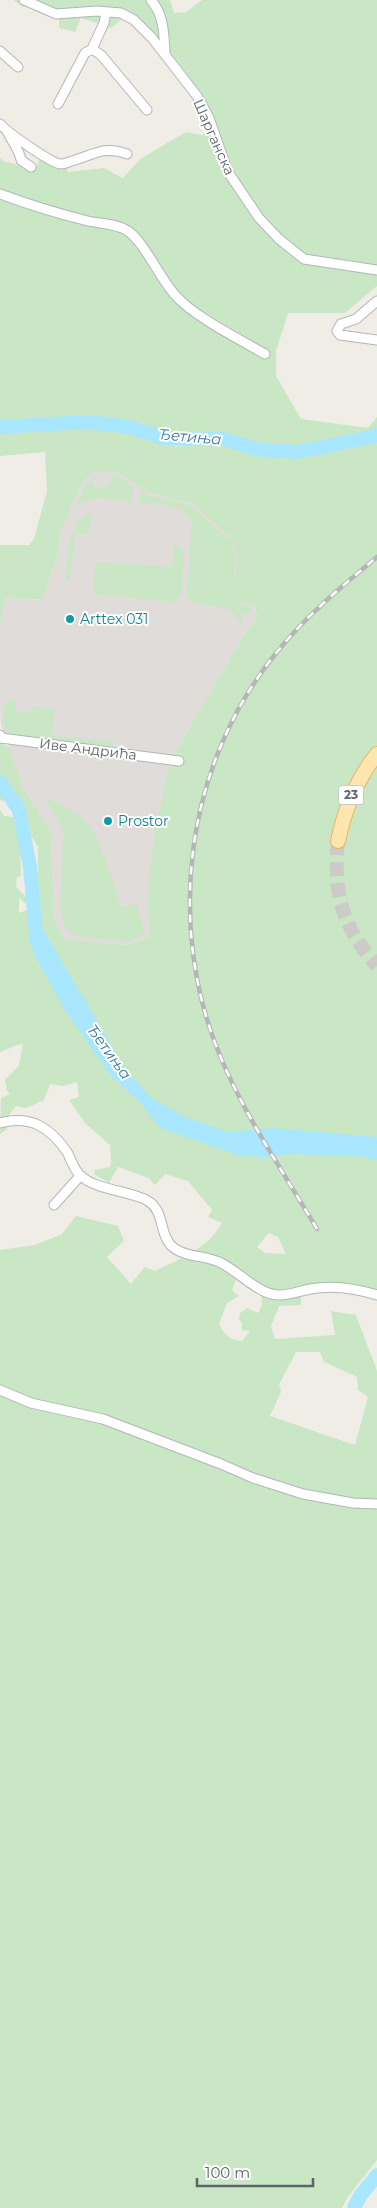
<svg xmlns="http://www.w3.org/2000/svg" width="377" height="2208" font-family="Montserrat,sans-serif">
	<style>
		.industrial { fill: #dfdcd9 }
		.green { fill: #c9e7c4; fill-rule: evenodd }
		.water { fill: #a9e6ff }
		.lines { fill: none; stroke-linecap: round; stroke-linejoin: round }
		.river { stroke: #a9e6ff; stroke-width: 14 }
		.primary-tunnel { stroke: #cccbc7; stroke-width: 14; stroke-dasharray: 14 7; stroke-linecap: butt }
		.minor-casing { stroke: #b2b6b9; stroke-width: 11 }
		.primary-casing { stroke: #f1b360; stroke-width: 16 }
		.minor { stroke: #fff; stroke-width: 9 }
		.primary { stroke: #ffe6ae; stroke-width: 14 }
		.rail-casing { stroke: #b5b6b7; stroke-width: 4.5 }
		.rail { stroke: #fff; stroke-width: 2.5; stroke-dasharray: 8; stroke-linecap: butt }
		.culture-dot { fill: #0f9aa8; stroke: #fff; stroke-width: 2 }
		.labels { text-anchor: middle; stroke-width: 4; stroke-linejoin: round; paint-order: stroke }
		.shield { fill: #fff; stroke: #8e9295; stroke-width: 1 }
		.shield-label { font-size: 12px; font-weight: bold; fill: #5e6467 }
		.street-label { font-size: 14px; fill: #5e6467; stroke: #fff }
		.culture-label { font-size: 14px; fill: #0d838f; stroke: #fff; text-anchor: start }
		.water-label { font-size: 15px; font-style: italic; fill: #3f7ca0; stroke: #fff }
	</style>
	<rect width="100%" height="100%" fill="#f0ede7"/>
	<!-- industrial -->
	<path class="industrial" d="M94,472L119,473L149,493L193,504L235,542L237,599L255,607L257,617L241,639L171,759L147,901L150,936L128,945L66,939L54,920L51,832L22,786L1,725L0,708V626L5,597L43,600L57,556L61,531L83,482Z"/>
	<!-- green -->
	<path class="green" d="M14,0H170L174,13L186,12L202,0H377V286L345,313H288L276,351V376L301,419L368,428L377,417V1290L301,1286V1305L279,1306L271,1326L275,1339L335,1335L331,1311L356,1315L377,1371V2160L347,2198L342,2208H0V1250L35,1245L62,1234L76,1216L118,1226L124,1241L107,1257L131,1284L145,1267L155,1271C181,1258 207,1249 222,1223L208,1217L212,1210L188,1181L165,1174L155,1185L149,1178L118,1167L109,1183L94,1174L95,1170L110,1167L111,1160L110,1145L86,1124L69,1100L79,1097L77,1082L63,1086L50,1084L44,1100L26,1108L16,1106L9,1115L7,1129L0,1134L1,1098L10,1094L7,1091L5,1080L19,1066L23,1043L0,1052V809L4,816L13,817L20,841L21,876L17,877L16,887L26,897L28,906L19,898V913L37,906L38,847L10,803L0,800V742L10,748L22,786L51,832L54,920L66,939L128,945L150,936L147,901L154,838L171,759L241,639L257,617L255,607L236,599L235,542L193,504L149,493L119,473L94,472L83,482L61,531L57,556L43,600L5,597L0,626V545H29L34,539L47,491L45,452L0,456V158L3,161L35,169L40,159L48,164H66L68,172L104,168L123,178L140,159L186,132L201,135L216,130L205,103L188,75L162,42L123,18L111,28L81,18L75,32L59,28V18L36,0L23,7ZM269,1233L278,1237L286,1254L265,1253L257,1247ZM237,1278L261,1292L262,1305L258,1313L247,1308L240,1313L239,1319L242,1323V1330L250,1331L242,1341C229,1340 225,1335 219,1324L227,1303L239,1296L232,1290ZM296,1352H320L324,1362L357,1377L358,1390L368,1397L355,1445L270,1416L281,1392L279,1385Z
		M117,475L133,488L132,502C113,500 91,492 76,508L85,486L93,478L94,488L110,486L111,476Z
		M143,491L147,495L191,506L233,543L235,599L252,610L242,615V629C232,589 194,619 187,593L192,522C183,503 159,504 139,502L138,499Z
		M87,514L92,515L89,534L75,533L70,580L66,581C68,557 66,529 87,514Z
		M179,546L184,553L182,594L173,602L94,594L93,590L96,562L172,567L174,547Z
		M15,698L16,711L31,712L33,706L54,708L52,736L113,741V747L10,736L4,726V705Z
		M43,796C56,803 73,810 83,819C100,834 114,885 121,907L137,904L145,933L129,942L77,936L69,931L64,924L60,906L64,830Z"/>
	<!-- water -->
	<path class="water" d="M42,928L124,1067L152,1099L185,1117L228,1132L271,1128L377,1137V1160L358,1156L288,1154L266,1157L241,1156L160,1128L141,1103L111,1076L65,1010L37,960L28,938Z"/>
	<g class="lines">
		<!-- river -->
		<path class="river" d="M0,427L87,422L129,427L164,438H219L260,450L297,452L372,437L377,434
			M0,782L19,810L30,867L36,935L44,949
			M354,2208L360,2196L377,2175"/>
		<!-- primary-tunnel -->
		<path class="primary-tunnel" d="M338,841C333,894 342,926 377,966"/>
		<!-- minor casing -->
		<g class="minor-casing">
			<path id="minor" d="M24,0L56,14L97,11L121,13L134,20L152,38L197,96L209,118L228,172L259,218L279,239L304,259L377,270
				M151,0C164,15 164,34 165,53
				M92,49L101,55L147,110
				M0,51L18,67
				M58,104L85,53L92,49L104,23L106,12
				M0,124C7,132 52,164 61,164C65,164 71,161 75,160C97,153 105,146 127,154
				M7,131C11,140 20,151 21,160L31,167
				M0,194C27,204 56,213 84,220C98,224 116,223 128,231C145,243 160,279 176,296C195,317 239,339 265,354
				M377,301L356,319L341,324L337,331L340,335L377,340
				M0,735L1,738L179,761
				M0,1123C30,1115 50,1127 67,1152C71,1159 74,1170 80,1175C94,1190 132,1191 148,1201C166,1212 158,1236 174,1248C187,1258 207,1255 221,1263C240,1272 258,1295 280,1295C290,1295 300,1291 310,1289C332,1285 355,1288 377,1295
				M54,1205L80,1176
				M0,1390L31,1403L103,1419L221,1464L253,1478L303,1494L353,1503L377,1504"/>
		</g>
		<!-- primary casing -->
		<g class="primary-casing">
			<path id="primary" d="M338,841C345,808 356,780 377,754"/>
		</g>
		<!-- minor -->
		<use href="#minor" class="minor"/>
		<!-- primary -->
		<use href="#primary" class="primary"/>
		<!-- rail casing -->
		<g class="rail-casing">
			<path id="rail" d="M317,1229C284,1173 246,1118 221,1058C165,926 185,764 277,652C306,616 341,587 377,557"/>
		</g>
		<!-- rail -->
		<use href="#rail" class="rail"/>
	</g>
	<!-- markers -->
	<g class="culture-dot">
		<circle cx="70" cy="619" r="5"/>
		<circle cx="108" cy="821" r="5"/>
	</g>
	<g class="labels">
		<!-- shield labels -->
		<rect class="shield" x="338.5" y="785.5" width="25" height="19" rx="4"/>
		<g class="shield-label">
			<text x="351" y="799">23</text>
		</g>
		<!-- street labels -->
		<g class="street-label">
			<text transform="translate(214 137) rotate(66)" y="5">Шарганска</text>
			<text transform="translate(88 749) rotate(7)" y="5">Иве Андрића</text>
		</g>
		<!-- culture labels -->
		<g class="culture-label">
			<text x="80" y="624">Arttex 031</text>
			<text x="118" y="826">Prostor</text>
		</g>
		<!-- water labels -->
		<g class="water-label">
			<text transform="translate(190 437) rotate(5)" y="5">Ђетиња</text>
			<text transform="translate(109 1052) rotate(54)" y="5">Ђетиња</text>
		</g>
	</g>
	<!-- scale -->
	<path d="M197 2178v8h116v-8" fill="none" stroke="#5e6467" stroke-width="2.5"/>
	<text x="205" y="2178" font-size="15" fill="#5e6467" stroke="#ffffff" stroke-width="4" paint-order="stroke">100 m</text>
</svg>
